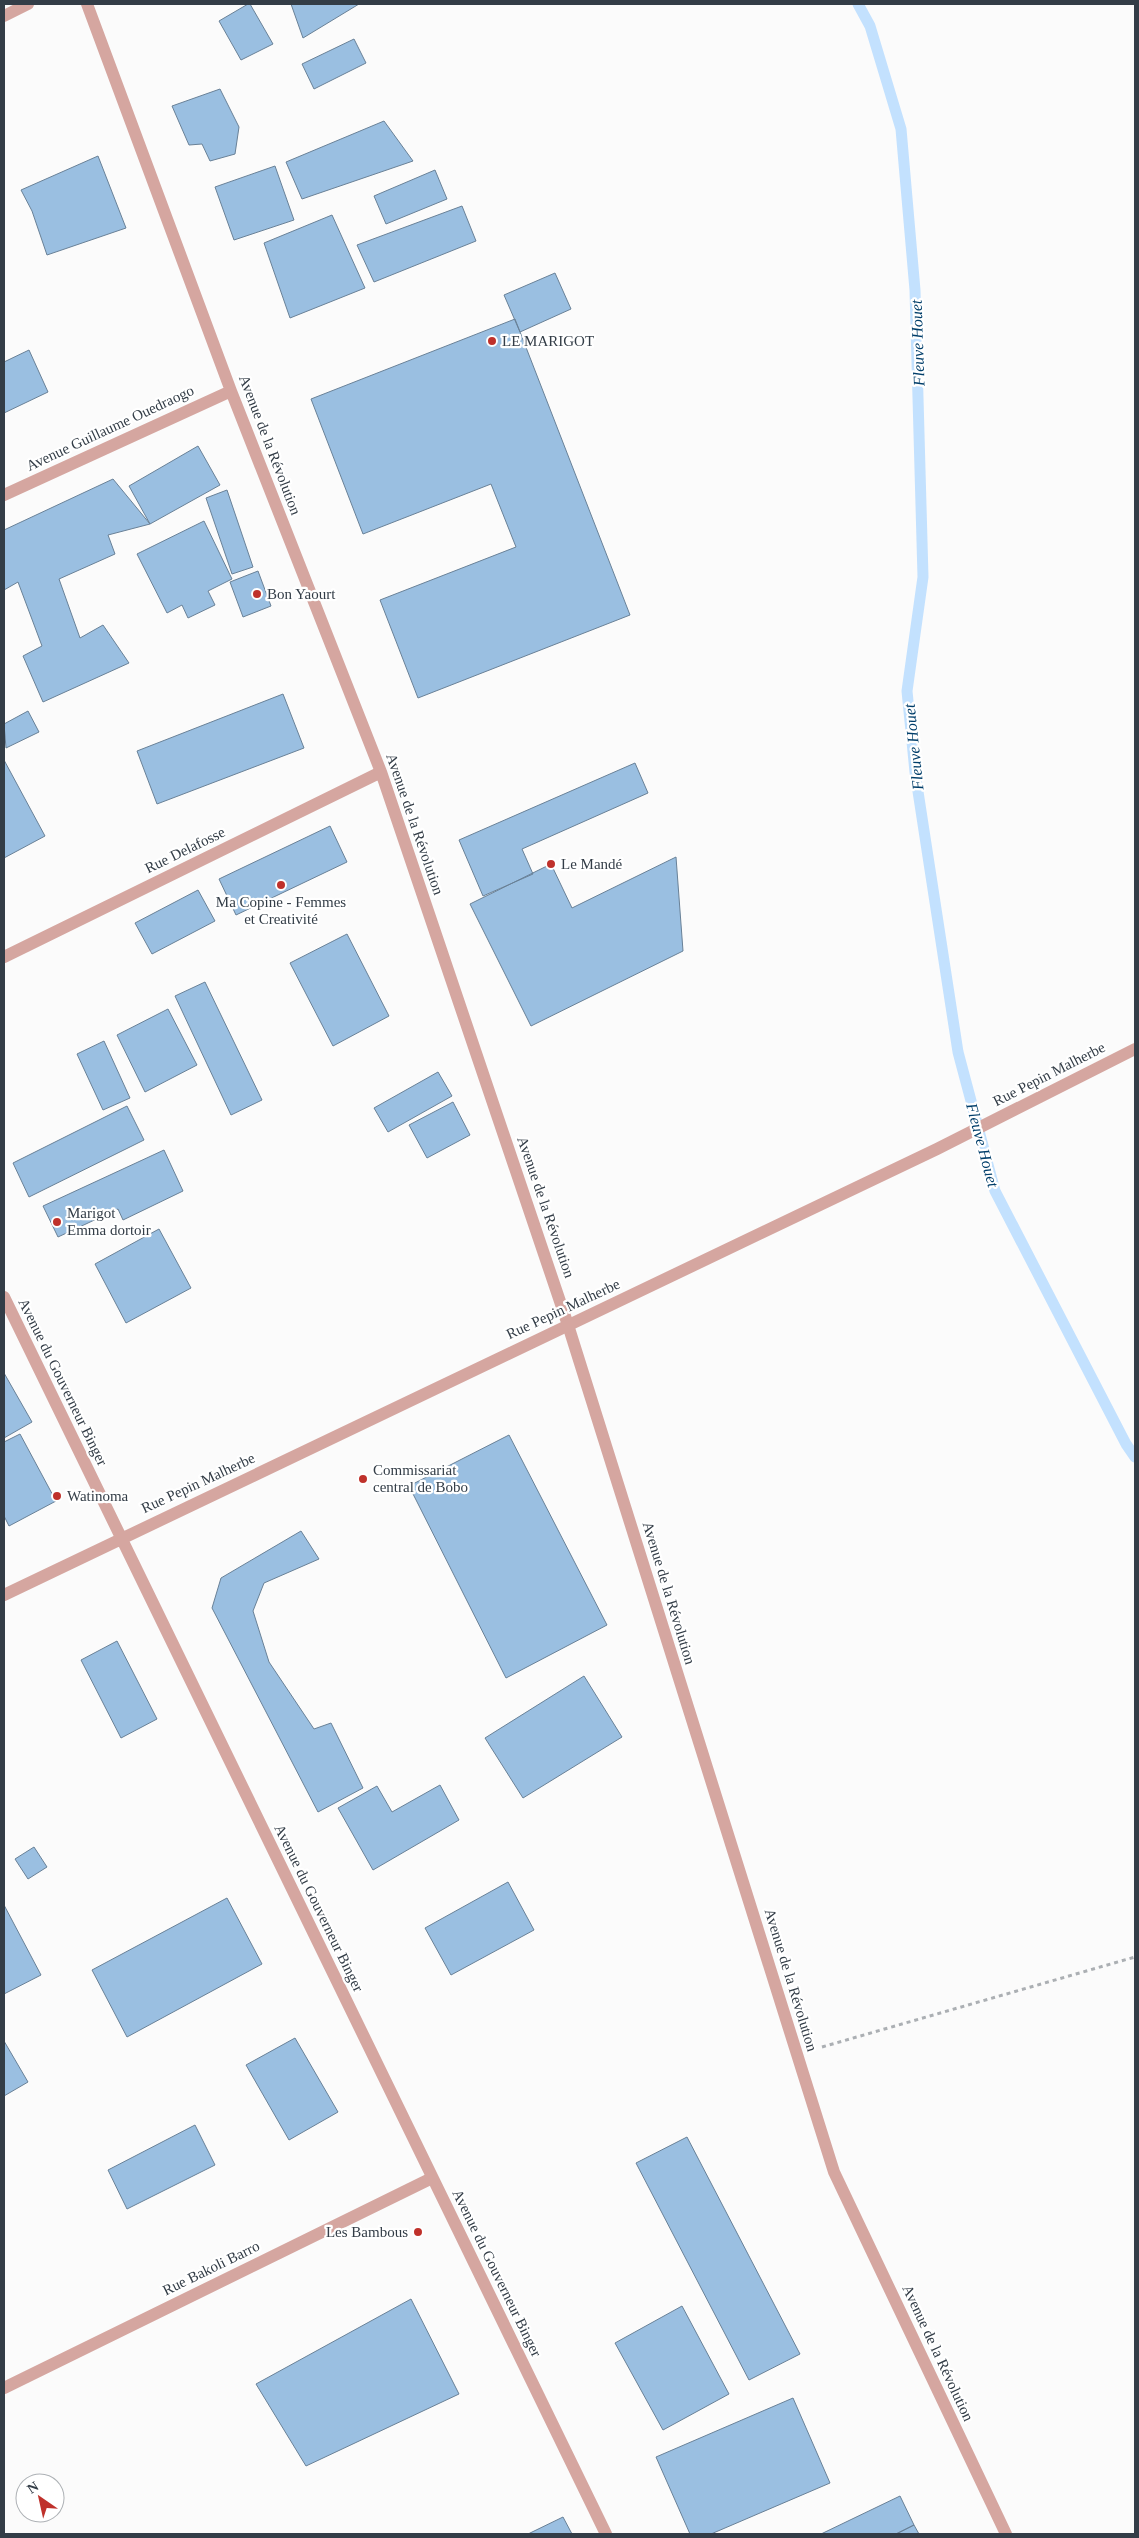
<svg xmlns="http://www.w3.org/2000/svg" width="1139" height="2538" font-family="Georgia,serif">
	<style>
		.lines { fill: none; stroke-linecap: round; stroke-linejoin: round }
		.stream { stroke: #c3e1fe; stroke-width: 11 }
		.building { fill: #9abfe1; stroke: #698197 }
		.path { stroke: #abafb3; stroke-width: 3; stroke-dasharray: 4 4; stroke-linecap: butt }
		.minor { stroke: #d5a6a0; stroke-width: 12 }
		.tertiary { stroke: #d5a6a0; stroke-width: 12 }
		.poi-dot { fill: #bf312b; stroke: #fff; stroke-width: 2 }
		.labels { text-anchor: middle; stroke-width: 4.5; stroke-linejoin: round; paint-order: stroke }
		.poi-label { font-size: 15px; fill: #333d47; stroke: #fff; text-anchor: start }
		.street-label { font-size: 15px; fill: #333d47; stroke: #fff }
		.water-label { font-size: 16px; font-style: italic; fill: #003e6a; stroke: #fff }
	</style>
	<rect width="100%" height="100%" fill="#fbfbfb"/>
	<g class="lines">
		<!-- stream -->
		<path class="stream" d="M858,4L870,26L901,129L915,290L923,577L907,691L915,772L958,1052L995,1191L1126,1444L1135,1457"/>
	</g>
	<!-- building -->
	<path class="building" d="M248,4H250L273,44L241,60L219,21Z
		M291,4H359L303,38Z
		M354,39L366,63L314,89L302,64Z
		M220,89L239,127L235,154L210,161L202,144L189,145L172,106Z
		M384,121L413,161L302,199L286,162Z
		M98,156L126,228L47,255L32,211L21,190Z
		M275,166L294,220L234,240L215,187Z
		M435,170L447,199L386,224L374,196Z
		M462,206L476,241L374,282L357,245Z
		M332,215L365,288L290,318L264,243Z
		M555,273L571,309L520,332L504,295Z
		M515,319L630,615L418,698L380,600L516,547L491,484L363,534L311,399Z
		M29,350L48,392L4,413V362Z
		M198,446L220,485L150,524L129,486Z
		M113,479L150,524L108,535L115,554L59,579L80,638L103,625L129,663L43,702L23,656L42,646L18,582L4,590V530Z
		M227,490L253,567L232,574L206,498Z
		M204,521L232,579L208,591L215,605L188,618L182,605L167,613L137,554Z
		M258,571L271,606L243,617L230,582Z
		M283,694L304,748L157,804L137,751Z
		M28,711L39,732L6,748L4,724Z
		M4,760L45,836L4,858Z
		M635,763L648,793L522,849L533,874L483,896L459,840Z
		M330,826L347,862L236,915L219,879Z
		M676,857L683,951L531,1026L470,904L551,864L572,908Z
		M198,890L215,921L152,954L135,923Z
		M347,934L389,1016L333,1046L290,963Z
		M205,982L262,1100L231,1115L175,996Z
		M168,1009L197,1065L145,1092L117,1035Z
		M104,1041L130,1098L103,1110L77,1054Z
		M438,1072L452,1096L388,1132L374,1108Z
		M453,1102L470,1135L427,1158L409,1125Z
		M127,1106L144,1140L29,1197L13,1163Z
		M164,1150L183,1191L123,1220L118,1209L58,1237L43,1206Z
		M159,1229L191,1288L126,1323L95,1264Z
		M4,1373L32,1422L4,1438Z
		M20,1434L56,1501L9,1526L4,1516V1442Z
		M509,1435L607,1625L506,1678L409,1486Z
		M301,1531L319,1559L264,1583L253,1611L269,1662L314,1729L331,1723L363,1788L318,1812L212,1608L221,1578Z
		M117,1641L157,1719L121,1738L81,1660Z
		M584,1676L622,1737L523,1798L485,1738Z
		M440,1785L459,1820L373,1870L338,1808L377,1786L392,1812Z
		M34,1847L47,1867L28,1879L15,1859Z
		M508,1882L534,1930L451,1975L425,1928Z
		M227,1898L262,1964L127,2037L92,1970Z
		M4,1905L41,1975L4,1994Z
		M295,2038L338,2112L289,2140L246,2065Z
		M4,2041L28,2082L4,2096Z
		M195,2125L215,2165L127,2209L108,2170Z
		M687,2137L800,2354L749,2380L636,2163Z
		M411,2299L459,2394L306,2466L256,2384Z
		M682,2306L729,2394L663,2430L615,2343Z
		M793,2398L830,2483L711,2534H690L656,2457Z
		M900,2496L914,2525L896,2534H821Z
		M563,2517L572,2534H528Z
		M914,2525L919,2534H896Z"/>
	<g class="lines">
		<!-- path -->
		<path class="path" d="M822,2047L1135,1957"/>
		<!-- minor -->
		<path class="minor" d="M87,4L231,391L381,772L568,1325L834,2172L1006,2534
			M4,16L28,4
			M4,495L231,391
			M4,957L381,772
			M4,2388L432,2178"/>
		<!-- tertiary -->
		<path class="tertiary" d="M4,1297L606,2534
			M4,1595L937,1149L1135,1049"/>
	</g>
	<!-- markers -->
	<g class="poi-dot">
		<circle cx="492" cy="341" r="5"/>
		<circle cx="257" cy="594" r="5"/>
		<circle cx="551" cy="864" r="5"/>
		<circle cx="281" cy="885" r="5"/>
		<circle cx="57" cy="1222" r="5"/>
		<circle cx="363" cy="1479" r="5"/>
		<circle cx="57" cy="1496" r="5"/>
		<circle cx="418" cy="2232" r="5"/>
	</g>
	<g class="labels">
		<!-- poi labels -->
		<g class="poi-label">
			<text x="502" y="346">LE MARIGOT</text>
			<text x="267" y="599">Bon Yaourt</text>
			<text x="561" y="869">Le Mandé</text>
			<text x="281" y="907" text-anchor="middle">Ma Copine - Femmes<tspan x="281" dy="17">et Creativité</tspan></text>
			<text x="67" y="1218">Marigot<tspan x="67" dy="17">Emma dortoir</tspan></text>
			<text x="373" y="1475">Commissariat<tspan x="373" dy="17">central de Bobo</tspan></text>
			<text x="67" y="1501">Watinoma</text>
			<text x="408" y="2237" text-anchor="end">Les Bambous</text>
		</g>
		<!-- street labels -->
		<g class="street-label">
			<text transform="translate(110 428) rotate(-25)" y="5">Avenue Guillaume Ouedraogo</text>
			<text transform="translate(270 445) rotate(69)" y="5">Avenue de la Révolution</text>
			<text transform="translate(415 824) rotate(71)" y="5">Avenue de la Révolution</text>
			<text transform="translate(185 850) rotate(-26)" y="5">Rue Delafosse</text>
			<text transform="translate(1049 1074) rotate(-27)" y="5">Rue Pepin Malherbe</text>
			<text transform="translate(546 1207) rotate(71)" y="5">Avenue de la Révolution</text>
			<text transform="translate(563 1309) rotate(-25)" y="5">Rue Pepin Malherbe</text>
			<text transform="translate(63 1382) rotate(64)" y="5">Avenue du Gouverneur Binger</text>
			<text transform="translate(198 1483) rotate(-25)" y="5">Rue Pepin Malherbe</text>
			<text transform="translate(669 1593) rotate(73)" y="5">Avenue de la Révolution</text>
			<text transform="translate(319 1908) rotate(64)" y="5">Avenue du Gouverneur Binger</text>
			<text transform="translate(791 1980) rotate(73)" y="5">Avenue de la Révolution</text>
			<text transform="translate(211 2268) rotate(-26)" y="5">Rue Bakoli Barro</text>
			<text transform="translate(497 2273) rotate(64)" y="5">Avenue du Gouverneur Binger</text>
			<text transform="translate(938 2353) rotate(65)" y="5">Avenue de la Révolution</text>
		</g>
		<!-- water labels -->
		<g class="water-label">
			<text transform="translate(917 343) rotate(-92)" y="6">Fleuve Houet</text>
			<text transform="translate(913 747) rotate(-96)" y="6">Fleuve Houet</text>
			<text transform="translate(983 1145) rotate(75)" y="6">Fleuve Houet</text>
		</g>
	</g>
	<!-- border -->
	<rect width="1139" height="2538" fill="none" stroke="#333d47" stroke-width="10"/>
	<!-- north arrow -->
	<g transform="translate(40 2498) rotate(326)"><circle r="24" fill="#ffffff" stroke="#adb1b5"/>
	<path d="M0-4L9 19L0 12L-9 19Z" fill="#bf312b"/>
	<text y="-8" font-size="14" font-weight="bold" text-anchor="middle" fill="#333d47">N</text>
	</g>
</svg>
